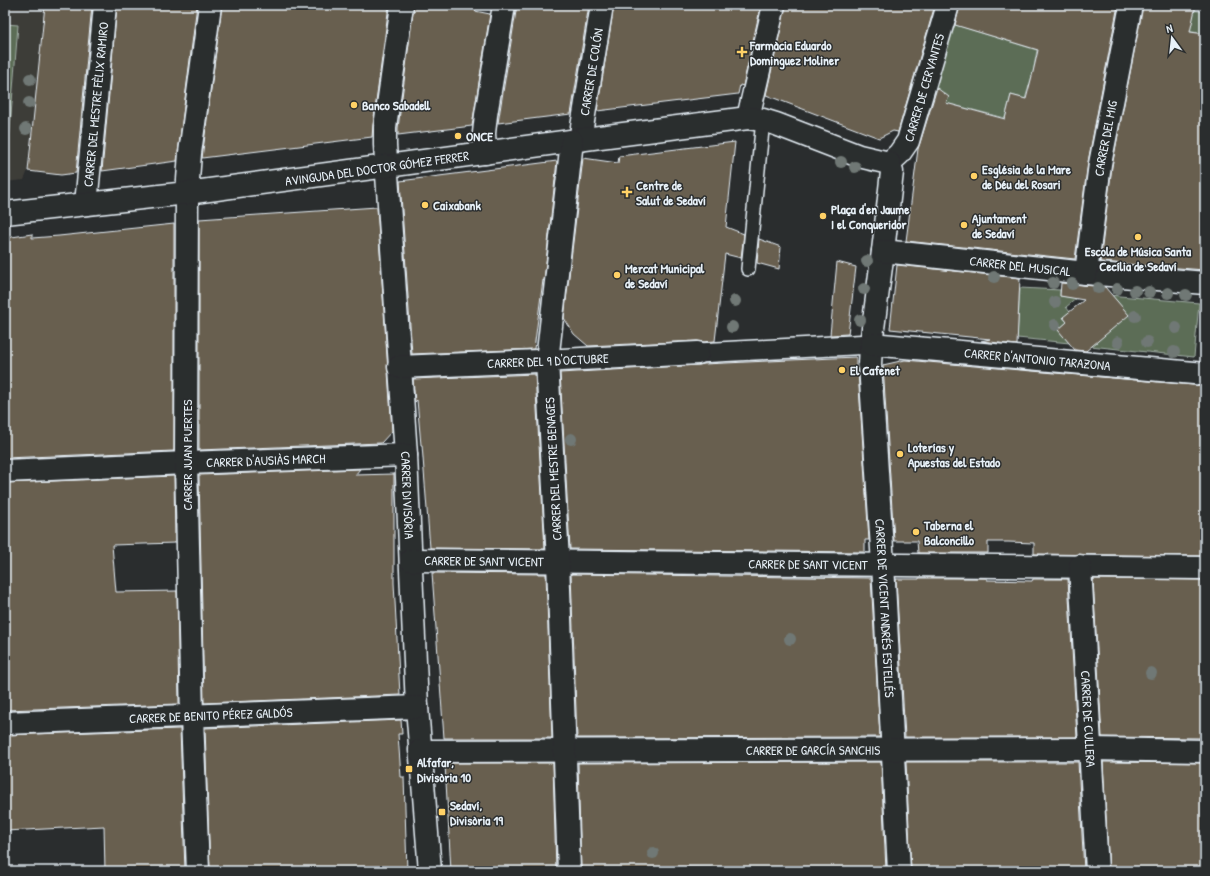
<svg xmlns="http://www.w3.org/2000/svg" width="1210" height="876" font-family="'Patrick Hand',sans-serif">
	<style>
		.built { fill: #3d3c38 }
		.green { fill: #5c6d56; stroke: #a2afa7 }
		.building { fill: #685e4f; stroke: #e8f1f8 }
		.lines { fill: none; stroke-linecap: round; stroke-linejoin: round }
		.service-casing { stroke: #e8f1f8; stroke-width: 16 }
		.pedestrian-casing { stroke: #e8f1f8; stroke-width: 22 }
		.minor-casing { stroke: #e8f1f8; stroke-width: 25 }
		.tertiary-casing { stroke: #e8f1f8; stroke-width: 25 }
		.service { stroke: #2a2d2e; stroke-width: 13 }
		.pedestrian { stroke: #2a2d2e; stroke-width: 19 }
		.minor { stroke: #2a2d2e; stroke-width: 22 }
		.tertiary { stroke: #2a2d2e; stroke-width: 22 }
		.tree { fill: #707875 }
		.poi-dot { fill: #ffd166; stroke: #2a2d2e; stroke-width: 1.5 }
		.labels { text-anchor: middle; stroke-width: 3; stroke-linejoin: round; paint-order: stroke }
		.poi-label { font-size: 13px; font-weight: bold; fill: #e8f1f8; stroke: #2a2d2e; text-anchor: start }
		.street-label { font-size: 13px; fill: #e8f1f8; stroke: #2a2d2e }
	</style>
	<rect width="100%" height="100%" fill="#2a2d2e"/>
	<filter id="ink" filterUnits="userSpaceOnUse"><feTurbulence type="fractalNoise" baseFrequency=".025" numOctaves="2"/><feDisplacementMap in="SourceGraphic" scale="8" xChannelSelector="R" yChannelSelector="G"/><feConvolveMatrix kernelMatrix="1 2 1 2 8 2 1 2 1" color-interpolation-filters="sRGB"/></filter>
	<g filter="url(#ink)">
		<!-- built -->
		<path class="built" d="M5,5H86L40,59L27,173L24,180L5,182Z"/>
		<!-- green -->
		<path class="green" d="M1159,5L1205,12V34L1142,24Z
			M5,24L18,25L6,180H5Z
			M953,24L1037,50L1033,73L1025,99L1011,95L1005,118L929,99Z
			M1020,288L1060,290V296L1077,298L1066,307L1070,312L1063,318L1067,322L1058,330L1070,343L1017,338Z
			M1108,295L1199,303L1194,357L1081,345Z"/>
		<!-- building -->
		<path class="building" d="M45,5H92L76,173L61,175L28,171Z
			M117,5H197L177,161L102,171Z
			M222,5H389L373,125L372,137L202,158Z
			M414,5H476L475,11L490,14L472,126L398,135V128Z
			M517,5H589L571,114L498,123Z
			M614,5H761L743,86L740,85L738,94L597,111Z
			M786,5H935L898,132L893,131L879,138L766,95Z
			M960,5H1118L1088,162L1075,259L906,241L918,149L937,88L949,97L946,103L1005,119L1011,95L1026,99L1033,72L1038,50L955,25Z
			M1143,5H1196L1190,32L1205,34V270L1100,262L1112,166Z
			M735,142L726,227L744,234L741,258L725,254L715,341L703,342L697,341L588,346L574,334L564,318L583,158L618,163L619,156Z
			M557,161L544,281L543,280L534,349L412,354L400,181Z
			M377,207L392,431L381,443L199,450V219Z
			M174,224V451L5,458V238L32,234V238L59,236Z
			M759,239L781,247L779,269L757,263Z
			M837,262L856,267L848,334L830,335Z
			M897,265L1020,278L1017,345L981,341L990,339L890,329Z
			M1061,283L1105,287L1129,315L1086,351L1075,350L1058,330L1067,322L1063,317L1084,300L1060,296Z
			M856,357V371H858L869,540H865V552L570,549L560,373L699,365L704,364Z
			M905,360L1205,386V556L1034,554V543L1008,542H988V553H918L917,541H894L883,365Z
			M535,374L545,549L430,548L422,445H421L417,400L415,402L413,379Z
			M360,469L355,475L394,474V583L400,695L204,703L199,475Z
			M174,476L175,543L112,545L116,592L177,591L179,704L5,710V483Z
			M432,573L546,574L552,738H444Z
			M571,574L871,578L880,737L577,738Z
			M919,578H987V580L1032,581L1033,579H1068L1077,737H905L896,579H919Z
			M1093,579L1205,580V738L1102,737Z
			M401,720L402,734H398L401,777H404L407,871H210L205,728Z
			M180,729L185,871H105L104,826L5,831V735Z
			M881,762L886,871H712V868L672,867V871H581L578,763Z
			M906,762H1078L1084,871H911Z
			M1103,762L1205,763V871H1109Z
			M446,763H553L556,871H451L445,764Z"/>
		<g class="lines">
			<!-- service casing -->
			<g class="service-casing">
				<path id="service" d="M748,269L763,120"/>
			</g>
			<!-- pedestrian casing -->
			<g class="pedestrian-casing">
				<path id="pedestrian" d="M698,353L871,344"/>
			</g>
			<!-- minor casing -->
			<g class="minor-casing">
				<g id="minor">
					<path id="s1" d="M402,5L385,127V145L406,455L417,707L430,871"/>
					<path d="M748,118L774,5"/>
					<path id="s2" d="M581,139L582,127L602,5"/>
					<path d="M485,153L484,133L486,115L504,5"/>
					<path id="s3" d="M889,163L899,154L908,141L948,5"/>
					<path id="s4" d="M387,166L600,137L748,118L763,120L776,124L859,156L889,163L892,172L883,251L871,344L870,365L883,564L899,871"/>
					<path id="s5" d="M86,204L105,5"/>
					<path id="s6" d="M883,251L1086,273L1205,283"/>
					<path id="s7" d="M1086,273L1100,164L1131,5"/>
					<path id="s8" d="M871,344L1205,374"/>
					<path id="s9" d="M399,367L562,360L698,353"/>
					<path id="s10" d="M5,471L186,463L406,455"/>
					<path id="s11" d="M411,560L1205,568"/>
					<path id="s12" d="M1080,566L1097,871"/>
					<path id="s13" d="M5,723L417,707"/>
					<path id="s14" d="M420,751L1090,749L1205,751"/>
					<path d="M198,871L192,717L186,463L187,193L190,153L210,5"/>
					<path d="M569,871L558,561L547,361L572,141"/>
				</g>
			</g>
			<!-- tertiary casing -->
			<g class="tertiary-casing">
				<path id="tertiary" d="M5,213L187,193L387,166"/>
			</g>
			<!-- service -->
			<use href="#service" class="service"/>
			<!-- pedestrian -->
			<use href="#pedestrian" class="pedestrian"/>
			<!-- minor -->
			<use href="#minor" class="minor"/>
			<!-- tertiary -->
			<use href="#tertiary" class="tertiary"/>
		</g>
		<!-- trees -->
		<g class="tree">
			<circle cx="30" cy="79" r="6"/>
			<circle cx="29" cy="103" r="6"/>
			<circle cx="26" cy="129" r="6"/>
			<circle cx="841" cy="162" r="6"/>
			<circle cx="855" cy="167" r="6"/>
			<circle cx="867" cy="261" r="6"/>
			<circle cx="994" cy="277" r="6"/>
			<circle cx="1053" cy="283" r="6"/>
			<circle cx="1072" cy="284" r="6"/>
			<circle cx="1098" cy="288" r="6"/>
			<circle cx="864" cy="289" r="6"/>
			<circle cx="1117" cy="289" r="6"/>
			<circle cx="1135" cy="291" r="6"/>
			<circle cx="1149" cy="292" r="6"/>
			<circle cx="1168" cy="293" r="6"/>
			<circle cx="1186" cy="295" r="6"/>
			<circle cx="735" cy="301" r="6"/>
			<circle cx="1055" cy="302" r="6"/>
			<circle cx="1135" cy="316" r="6"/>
			<circle cx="860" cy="320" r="6"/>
			<circle cx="1055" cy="325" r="6"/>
			<circle cx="732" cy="327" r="6"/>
			<circle cx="1176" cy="328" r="6"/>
			<circle cx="1118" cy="342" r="6"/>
			<circle cx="1147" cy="342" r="6"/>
			<circle cx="1174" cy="352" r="6"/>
			<circle cx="571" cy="439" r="6"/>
			<circle cx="790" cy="639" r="6"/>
			<circle cx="1151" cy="673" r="6"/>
			<circle cx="653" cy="853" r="6"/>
		</g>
	</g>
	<!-- markers -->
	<g class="poi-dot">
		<path d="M740 46h4v4h4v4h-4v4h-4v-4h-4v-4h4z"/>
		<circle cx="354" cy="105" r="4"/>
		<circle cx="458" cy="136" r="4"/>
		<circle cx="974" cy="176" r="4"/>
		<path d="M625 186h4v4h4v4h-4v4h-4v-4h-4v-4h4z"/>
		<circle cx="425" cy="205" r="4"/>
		<circle cx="823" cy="216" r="4"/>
		<circle cx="964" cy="225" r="4"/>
		<circle cx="1138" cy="237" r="4"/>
		<circle cx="617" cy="275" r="4"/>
		<circle cx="842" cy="370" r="4"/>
		<circle cx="900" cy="454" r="4"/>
		<circle cx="916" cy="532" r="4"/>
		<rect x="405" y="765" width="8" height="8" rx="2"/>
		<rect x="438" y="808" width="8" height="8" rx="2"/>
	</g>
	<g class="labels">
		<!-- poi labels -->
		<g class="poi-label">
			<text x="750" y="50">Farmàcia Eduardo<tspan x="750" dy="15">Dominguez Moliner</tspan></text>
			<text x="362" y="110">Banco Sabadell</text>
			<text x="466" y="141">ONCE</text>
			<text x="982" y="174">Església de la Mare<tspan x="982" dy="15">de Déu del Rosari</tspan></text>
			<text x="636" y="190">Centre de<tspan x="636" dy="15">Salut de Sedaví</tspan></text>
			<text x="433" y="210">Caixabank</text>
			<text x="831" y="214">Plaça d'en Jaume<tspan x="831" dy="15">I el Conqueridor</tspan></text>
			<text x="972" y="223">Ajuntament<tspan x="972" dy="15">de Sedaví</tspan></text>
			<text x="1138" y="256" text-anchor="middle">Escola de Música Santa<tspan x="1138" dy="15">Cecília de Sedaví</tspan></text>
			<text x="625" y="273">Mercat Municipal<tspan x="625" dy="15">de Sedaví</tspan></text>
			<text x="850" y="375">El Cafenet</text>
			<text x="908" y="452">Loterías y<tspan x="908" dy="15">Apuestas del Estado</tspan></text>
			<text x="924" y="530">Taberna el<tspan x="924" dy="15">Balconcillo</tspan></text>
			<text x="417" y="767">Alfafar,<tspan x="417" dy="15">Divisòria 10</tspan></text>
			<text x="450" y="810">Sedaví,<tspan x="450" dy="15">Divisòria 19</tspan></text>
		</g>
		<!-- street labels -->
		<g class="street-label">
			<text dy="5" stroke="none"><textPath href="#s2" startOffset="68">CARRER DE COLÓN</textPath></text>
			<text dy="5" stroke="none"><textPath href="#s3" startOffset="85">CARRER DE CERVANTES</textPath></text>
			<text dy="5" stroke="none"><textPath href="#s5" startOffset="100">CARRER DEL MESTRE FÈLIX RAMIRO</textPath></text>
			<text dy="5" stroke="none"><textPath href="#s7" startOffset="136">CARRER DEL MIG</textPath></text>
			<text transform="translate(377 168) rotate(-8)" y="5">AVINGUDA DEL DOCTOR GÓMEZ FERRER</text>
			<text dy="5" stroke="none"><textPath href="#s6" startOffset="138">CARRER DEL MUSICAL</textPath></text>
			<text dy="5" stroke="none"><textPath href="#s8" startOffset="167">CARRER D'ANTONIO TARAZONA</textPath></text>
			<text dy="5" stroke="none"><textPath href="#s9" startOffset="149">CARRER DEL 9 D'OCTUBRE</textPath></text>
			<text transform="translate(187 455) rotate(-90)" y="5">CARRER JUAN PUERTES</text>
			<text dy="5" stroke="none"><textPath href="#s10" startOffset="261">CARRER D'AUSIÀS MARCH</textPath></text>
			<text transform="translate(553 469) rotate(-93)" y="5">CARRER DEL MESTRE BENAGES</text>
			<text dy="5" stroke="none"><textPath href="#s1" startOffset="492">CARRER DIVISÒRIA</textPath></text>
			<text dy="5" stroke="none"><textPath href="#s11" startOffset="73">CARRER DE SANT VICENT</textPath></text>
			<text dy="5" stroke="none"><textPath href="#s11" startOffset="397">CARRER DE SANT VICENT</textPath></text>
			<text dy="5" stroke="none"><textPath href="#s4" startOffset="960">CARRER DE VICENT ANDRÉS ESTELLÉS</textPath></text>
			<text dy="5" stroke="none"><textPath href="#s13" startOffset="206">CARRER DE BENITO PÉREZ GALDÓS</textPath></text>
			<text dy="5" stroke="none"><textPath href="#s12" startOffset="153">CARRER DE CULLERA</textPath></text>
			<text dy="5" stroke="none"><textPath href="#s14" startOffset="393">CARRER DE GARCÍA SANCHIS</textPath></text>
		</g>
	</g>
	<!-- margin -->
	<rect width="1210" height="876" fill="none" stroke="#2a2d2e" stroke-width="20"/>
	<rect x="10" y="10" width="1190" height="856" fill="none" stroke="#e8f1f8" stroke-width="1.5" filter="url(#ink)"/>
	<!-- north arrow -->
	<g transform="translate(1172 38) rotate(345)" stroke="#2a2d2e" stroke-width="3" paint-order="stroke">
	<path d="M0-3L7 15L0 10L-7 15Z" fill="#e8f1f8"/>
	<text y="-6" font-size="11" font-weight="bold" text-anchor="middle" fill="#e8f1f8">N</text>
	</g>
</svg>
